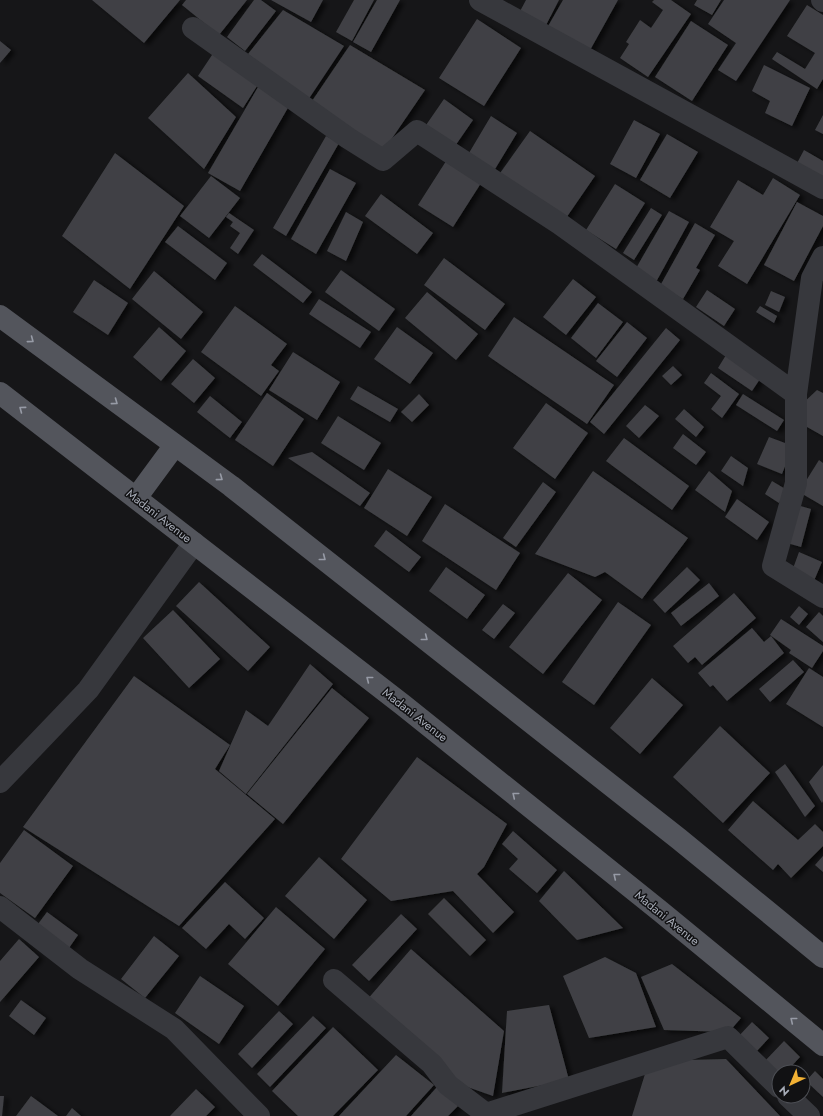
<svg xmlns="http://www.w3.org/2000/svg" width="823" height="1116" font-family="Jost,sans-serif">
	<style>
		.building { fill: #404145; filter: url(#shadow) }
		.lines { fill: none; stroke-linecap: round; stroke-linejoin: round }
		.minor { stroke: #37383d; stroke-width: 22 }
		.major { stroke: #53555c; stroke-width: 22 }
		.oneway { stroke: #979ba6 }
		.labels { text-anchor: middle; stroke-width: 3; stroke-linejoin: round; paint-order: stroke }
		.street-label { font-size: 12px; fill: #a8adb8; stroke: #111113 }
	</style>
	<defs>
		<filter id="shadow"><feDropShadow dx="4.5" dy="2.5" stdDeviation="2" flood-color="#0009"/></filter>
	</defs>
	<rect width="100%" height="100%" fill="#161618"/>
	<!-- building -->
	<path class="building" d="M92,0H180L144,43Z
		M186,0H247L219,35L182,5Z
		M254,0H261L276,11L245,51L227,37Z
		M271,0H323L311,22Z
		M354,0H374L352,41L336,32Z
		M377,0H400L371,52L353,42Z
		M526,0H559L544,29L518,15Z
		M563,0H618L589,52L547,28Z
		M654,0H671L691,14L648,77L620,58L629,44L626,42L640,20L651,28L663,10L652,2Z
		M697,0H721L712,15L694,5Z
		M724,0H790L736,81L718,70L736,43L708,24Z
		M807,5L823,15V79L817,89L772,59L777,52L805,69L815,53L787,36Z
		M283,10L344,46L308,100L248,54Z
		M477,19L521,48L484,106L439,78Z
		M691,21L728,45L692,101L655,77Z
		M0,41L11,50L0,63Z
		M350,45L425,90L382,153L310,104Z
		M214,52L259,83L243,108L198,76Z
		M764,65L810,88L792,126L765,113L770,101L752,91Z
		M188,73L236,117L204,169L148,118Z
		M258,87L289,106L240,191L208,173Z
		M444,99L473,120L453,149L424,128Z
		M823,115V134L815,130Z
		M491,116L517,133L492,174L466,158Z
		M634,120L660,134L636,178L610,164Z
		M530,131L595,176L564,221L498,176Z
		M667,134L698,152L670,198L640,180Z
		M326,136L339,143L286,236L273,228Z
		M804,150L823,161V182L795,167Z
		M115,153L184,206L130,289L62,236Z
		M448,158L483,180L453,227L418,205Z
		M330,169L356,183L316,254L291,239Z
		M211,176L240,198L209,238L180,216Z
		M773,178L800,195L747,284L718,266L734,241L710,227L738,180L763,195Z
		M615,184L645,203L616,249L586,230Z
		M381,194L433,233L417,254L365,216Z
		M797,202L823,216V226L794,281L764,265Z
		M651,208L662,215L634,260L623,253Z
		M669,211L689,222L656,282L635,270Z
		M346,212L363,222L346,261L327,251Z
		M229,213L254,230L238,254L230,248L240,233L230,226L233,222L226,217Z
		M695,223L715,235L696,268L700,270L683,299L660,286Z
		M178,226L227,263L215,280L165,242Z
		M262,254L312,292L303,303L253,265Z
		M444,258L505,304L485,330L424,285Z
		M341,270L395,309L379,331L325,292Z
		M154,271L203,312L181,339L132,299Z
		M573,279L596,297L566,335L543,317Z
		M94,280L128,303L108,335L73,312Z
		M707,290L735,309L724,326L696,307Z
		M771,291L785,297L779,312L765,305Z
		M427,292L478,334L456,360L405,318Z
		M319,299L371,332L360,348L309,314Z
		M598,303L623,322L596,358L571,338Z
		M235,306L287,344L271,365L279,371L261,396L201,352Z
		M760,306L777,316L774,323L756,312Z
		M514,317L614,385L587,424L488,356Z
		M627,322L647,338L617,377L596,361Z
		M159,327L186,351L161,381L133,357Z
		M397,327L433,353L410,384L374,359Z
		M666,328L680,340L604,434L590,422Z
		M293,352L340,382L317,420L269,390Z
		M726,355L760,379L752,391L718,368Z
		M193,359L215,378L194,403L171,384Z
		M673,366L682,375L671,385L662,376Z
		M711,373L739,394L722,418L711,409L721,396L704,383Z
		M358,386L398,409L390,422L350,399Z
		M817,390L823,393V436L800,423L801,405Z
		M267,393L304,419L273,466L235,440Z
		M419,394L429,405L412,422L401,412Z
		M743,394L784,420L777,431L736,405Z
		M210,396L242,422L230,438L197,412Z
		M546,403L588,433L555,479L513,448Z
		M645,405L659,416L639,438L626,426Z
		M684,409L704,427L696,437L675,419Z
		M338,416L381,443L364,470L321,443Z
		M683,434L706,452L696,465L673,448Z
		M769,437L793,446L782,474L757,464Z
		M624,438L689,486L672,510L606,461Z
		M312,452L370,493L360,506L288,458Z
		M731,456L748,468L743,486L721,471Z
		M819,460L823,463V506L799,492Z
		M388,469L432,497L407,536L364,508Z
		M593,471L688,538L642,599L605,572L595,577L535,554Z
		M709,471L732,491L725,512L695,490Z
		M772,481L787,490L779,503L765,494Z
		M543,482L556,492L516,547L503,538Z
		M737,499L769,522L757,540L725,517Z
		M445,504L520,553L496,590L422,541Z
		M797,505L811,509L801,547L787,543Z
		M386,530L421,557L409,572L374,546Z
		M799,552L822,562L813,583L791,574Z
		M446,567L485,595L467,619L429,591Z
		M687,567L700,580L665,613L653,600Z
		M568,573L602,600L543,674L509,647Z
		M199,582L270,647L248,671L176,606Z
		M709,583L719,596L681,626L671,613Z
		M734,593L756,618L702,665L695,657L688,663L673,646Z
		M618,602L651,625L594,705L562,682Z
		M503,604L515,613L494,639L482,630Z
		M799,606L808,614L799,625L790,617Z
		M173,610L220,659L189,688L143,638Z
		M819,612L823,616V642L806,627Z
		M781,619L823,646V651L812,668L789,653L791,650L770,635Z
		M752,628L764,642L771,636L784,653L727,701L713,685L710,687L698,673Z
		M793,660L804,672L770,702L759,689Z
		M310,664L333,684L246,794L219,771L246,710L268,726Z
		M809,668L823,677V727L786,704Z
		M134,676L230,745L215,769L275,819L179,926L23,827Z
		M652,678L683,705L640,754L610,728Z
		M332,688L369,718L283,824L247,794Z
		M720,726L770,773L723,823L673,777Z
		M417,757L507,824L484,867L477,874L514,912L493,933L453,891L391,901L341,859Z
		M785,764L815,806L805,817L775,772Z
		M823,765V801L822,803L809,782Z
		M753,801L798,840L815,824L823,832V846L791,878L778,864L773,870L728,830Z
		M24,830L73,866L35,918L0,893V863Z
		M513,831L557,870L537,893L509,869L518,859L502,844Z
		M823,856V872L815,865Z
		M319,857L367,900L334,939L285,896Z
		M564,871L623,928L577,940L539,901Z
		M225,882L264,918L245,939L229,924L206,949L182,928Z
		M444,898L486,940L470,956L428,914Z
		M276,907L325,949L278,1006L228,964Z
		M47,912L78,935L69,948L38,924Z
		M401,914L417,929L369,981L352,965Z
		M154,936L179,956L145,998L121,979Z
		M19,939L39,957L0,1002V961Z
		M411,949L504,1031L493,1096L459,1084L366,1001Z
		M605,957L636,973L656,1027L589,1038L563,976Z
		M672,964L741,1018L729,1032L664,1030L641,977Z
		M200,976L244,1006L219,1044L175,1013Z
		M21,1000L46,1018L34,1035L9,1016Z
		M549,1005L569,1080L502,1093L507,1011Z
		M279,1011L293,1024L252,1068L238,1054Z
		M313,1016L326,1028L270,1087L257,1074Z
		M752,1022L769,1038L755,1053L737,1038Z
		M333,1027L378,1070L333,1116H298L272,1091Z
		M784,1041L800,1057L786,1072H779L764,1062Z
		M396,1055L434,1085L406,1116H339Z
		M726,1059L780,1116H632L649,1061Z
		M815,1071L823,1079V1097L806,1081Z
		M437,1087L458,1106L448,1116H411Z
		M196,1089L215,1107L206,1116H170Z
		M0,1096H4L2,1116H0Z
		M31,1096L58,1116H16Z
		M72,1108L81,1116H66Z"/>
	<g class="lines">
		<!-- minor -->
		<path class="minor" d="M480,0L823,188
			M822,0L823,1
			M193,28L348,138L383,160L417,131L560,224L796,394
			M823,257L812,278L796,394V483L773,566L823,597
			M0,782L88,690L194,543
			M0,907L80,969L174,1029L259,1116
			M334,980L432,1064L448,1085L486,1114L728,1037L779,1087
			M788,1096L809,1116"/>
		<!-- major -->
		<path class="major" d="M0,316L231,486L679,839L823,957
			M0,393L403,705L660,911L823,1045
			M136,498L175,445"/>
	</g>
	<!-- one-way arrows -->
	<defs><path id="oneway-chevron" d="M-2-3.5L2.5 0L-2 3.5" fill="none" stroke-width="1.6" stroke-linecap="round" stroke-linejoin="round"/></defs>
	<g class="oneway">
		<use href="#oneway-chevron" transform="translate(31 340) rotate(37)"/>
		<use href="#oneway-chevron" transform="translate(115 402) rotate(36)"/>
		<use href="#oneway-chevron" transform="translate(22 409) rotate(-143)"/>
		<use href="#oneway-chevron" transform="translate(220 478) rotate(36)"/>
		<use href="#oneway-chevron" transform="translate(323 558) rotate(38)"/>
		<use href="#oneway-chevron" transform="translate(425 638) rotate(38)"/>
		<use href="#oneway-chevron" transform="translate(369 679) rotate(-142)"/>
		<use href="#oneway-chevron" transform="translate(515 795) rotate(-141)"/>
		<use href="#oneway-chevron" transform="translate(616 876) rotate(-141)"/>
		<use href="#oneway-chevron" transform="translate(793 1020) rotate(-141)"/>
	</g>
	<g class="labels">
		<!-- street labels -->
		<g class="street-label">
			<text transform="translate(159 516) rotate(38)" y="4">Madani Avenue</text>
			<text transform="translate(415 715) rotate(38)" y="4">Madani Avenue</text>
			<text transform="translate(667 918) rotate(39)" y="4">Madani Avenue</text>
		</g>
	</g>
	<!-- north arrow -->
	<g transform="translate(791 1084) rotate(224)"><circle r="19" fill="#111113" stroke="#4d4f55"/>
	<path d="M0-3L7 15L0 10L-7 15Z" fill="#f2b134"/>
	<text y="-6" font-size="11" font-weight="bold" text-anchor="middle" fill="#a8adb8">N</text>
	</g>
</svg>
